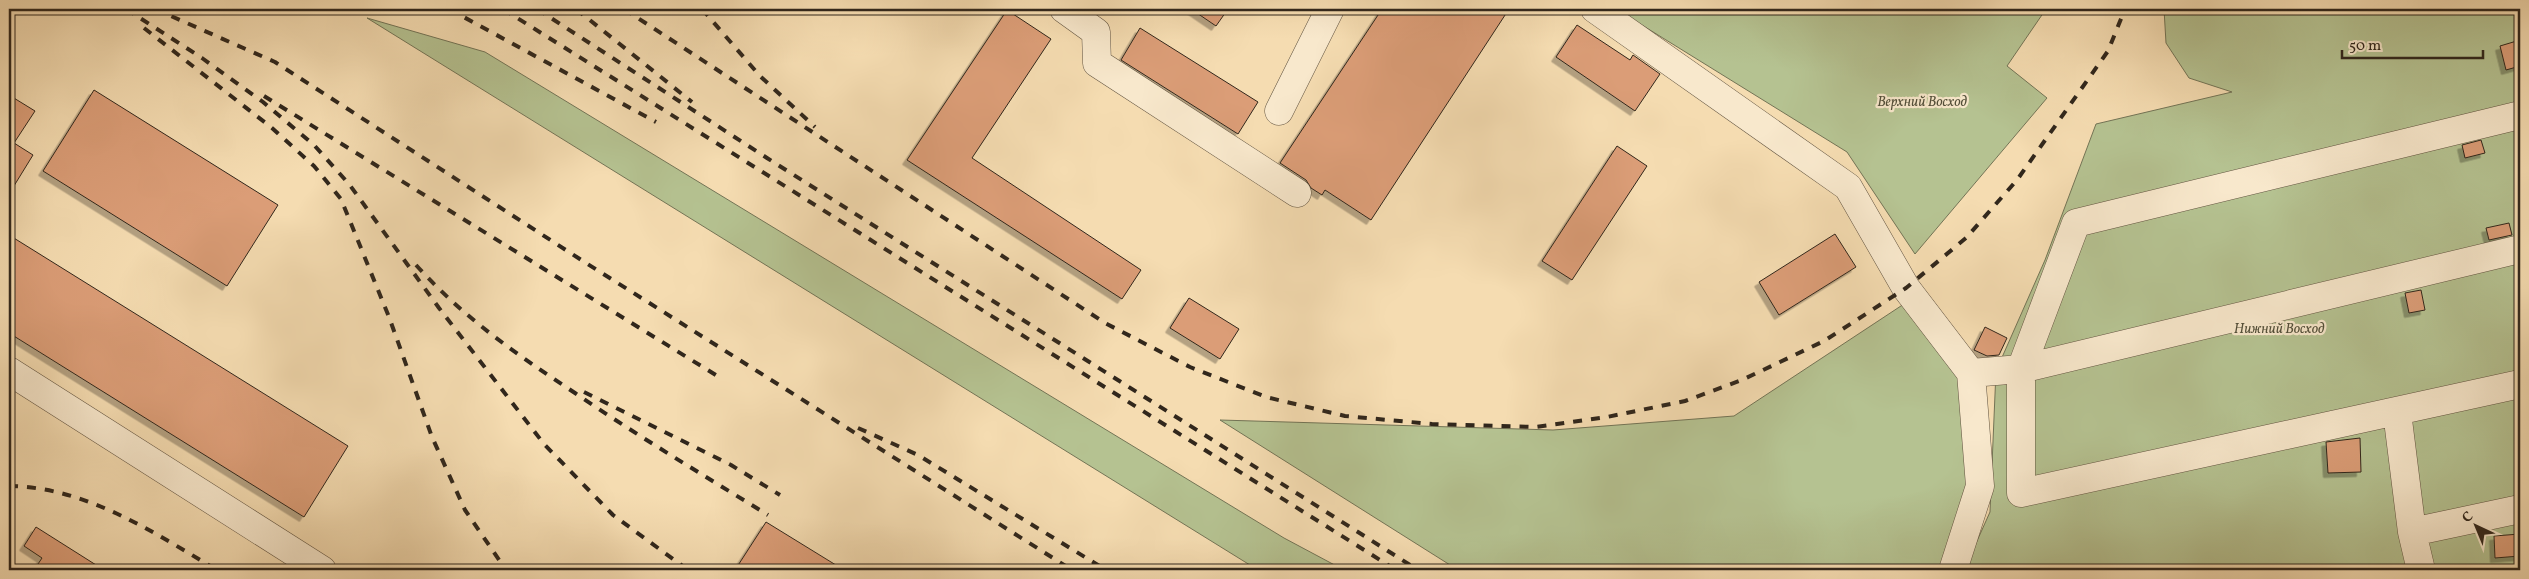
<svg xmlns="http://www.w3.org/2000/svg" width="2529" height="579" font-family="Vollkorn,serif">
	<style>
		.green { fill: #b5c291; stroke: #737456 }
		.building { fill: #db9d77; stroke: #31271c; filter: url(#shadow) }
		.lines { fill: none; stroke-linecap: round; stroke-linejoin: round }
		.minor-casing { stroke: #625441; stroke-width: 29 }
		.minor { stroke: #f8e8cc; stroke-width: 28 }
		.rail { stroke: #31271c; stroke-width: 4; stroke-dasharray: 9 9; stroke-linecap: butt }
		.labels { text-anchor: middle; stroke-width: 4.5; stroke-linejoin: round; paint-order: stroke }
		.park-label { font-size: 14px; font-style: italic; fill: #524e39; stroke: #f8e8cc }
	</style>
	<defs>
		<filter id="shadow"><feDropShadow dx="-4.5" dy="4.5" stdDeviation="0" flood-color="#0004"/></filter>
	</defs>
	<rect width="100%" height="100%" fill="#f5dcb1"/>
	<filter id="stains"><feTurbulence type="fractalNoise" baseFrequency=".004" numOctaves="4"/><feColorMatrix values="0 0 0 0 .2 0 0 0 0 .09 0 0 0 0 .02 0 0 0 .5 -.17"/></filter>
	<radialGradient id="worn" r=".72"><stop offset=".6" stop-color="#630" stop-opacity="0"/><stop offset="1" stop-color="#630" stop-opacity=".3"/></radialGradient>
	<!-- green -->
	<path class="green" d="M1616,9H2046L2007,66L2047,98L1915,254L1847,152Z
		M2164,9H2520V570H1964L1990,512L1996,371L2045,260L2096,124L2232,92L2189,78L2166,43Z
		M367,18L485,52L1284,538L1344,570H1258Z
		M1910,300L1965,374L1970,485L1942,570H1458L1220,420L1553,430L1734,416Z"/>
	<!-- building -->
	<path class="building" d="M1191,9H1228L1216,26Z
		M1382,9H1509L1371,220L1325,190L1322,195L1311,188L1306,180L1280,163Z
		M1007,10L1051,39L972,158L1141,270L1122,299L907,160Z
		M1577,25L1630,60L1633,55L1660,74L1635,111L1556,57Z
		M1140,28L1258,102L1238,134L1121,60Z
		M2520,40V66L2506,70L2500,46Z
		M94,90L278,205L227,286L43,171Z
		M9,95L35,111L14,143L33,155L9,194Z
		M2481,140L2485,153L2465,158L2462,145Z
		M1617,146L1647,166L1572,280L1542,261Z
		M2509,223L2512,235L2489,240L2486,228Z
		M1835,234L1856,267L1779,315L1759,282Z
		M9,235L348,446L304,517L9,333Z
		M2421,290L2425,310L2409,313L2405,293Z
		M1189,298L1239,329L1220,359L1170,328Z
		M1985,327L2007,338L1999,355L1987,356L1974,350Z
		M2360,438L2361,472L2328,473L2326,442Z
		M766,522L844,570H735Z
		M36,527L104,570H34L42,558L24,546Z
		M2520,534V556L2495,558L2494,536Z"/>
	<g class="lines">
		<!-- minor casing -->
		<g class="minor-casing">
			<path id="minor" d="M1064,9L1096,32L1097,63L1297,193
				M1595,9L1848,187L1906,288L1971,373L1980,486L1953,570
				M1279,111L1330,9
				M2520,249L2021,369V493L2520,384
				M9,371L322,570
				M1971,373L2021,369L2076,223L2520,115
				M2397,412L2412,532L2520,509
				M2412,532L2421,570"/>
		</g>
		<!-- minor -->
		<use href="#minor" class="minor"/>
		<!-- rail -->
		<path class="rail" d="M126,9L202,58L263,102L314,145L349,184L439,308L544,444L613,515L688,570
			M155,9L275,62L586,263L1072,570
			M449,9L656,122
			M503,9L1396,570
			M537,9L767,158L1418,570
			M576,9L692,102
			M624,9L1105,323L1190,367L1266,397L1345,416L1432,424L1536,427L1607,417L1685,401L1742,380L1824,341L1906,288L1966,238L2017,180L2108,51L2125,9
			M702,9L760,76L815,127
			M144,28L272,128L314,166L341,199L389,317L432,437L465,510L506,570
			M264,96L719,377
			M416,265C464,318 516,354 575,393C638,436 703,475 768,515
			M584,392L731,465L780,495
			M858,428L918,455L1106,570
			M9,486C86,487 153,532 217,570"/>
	</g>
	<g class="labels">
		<!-- park labels -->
		<g class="park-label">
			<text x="1922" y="106">Верхний Восход</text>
			<text x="2279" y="333">Нижний Восход</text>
		</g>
	</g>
	<!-- margin -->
	<rect width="2529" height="579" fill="none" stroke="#f5dcb1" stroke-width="30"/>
	<rect x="10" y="10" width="2509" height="559" fill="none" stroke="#31271c" stroke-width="2.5"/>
	<rect x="15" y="15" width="2499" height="549" fill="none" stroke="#31271c"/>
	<!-- north arrow -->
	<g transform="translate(2476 526) rotate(316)" stroke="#f8e8cc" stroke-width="4" paint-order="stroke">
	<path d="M0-4L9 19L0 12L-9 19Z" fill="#31271c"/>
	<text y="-8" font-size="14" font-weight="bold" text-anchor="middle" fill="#31271c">С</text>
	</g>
	<!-- scale -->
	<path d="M2342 50v8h141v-8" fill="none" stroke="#31271c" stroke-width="2.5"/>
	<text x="2349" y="50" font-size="15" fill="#31271c" stroke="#f8e8cc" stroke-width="4" paint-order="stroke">50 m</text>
	<rect width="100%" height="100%" filter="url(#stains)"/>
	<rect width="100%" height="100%" fill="url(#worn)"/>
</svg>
